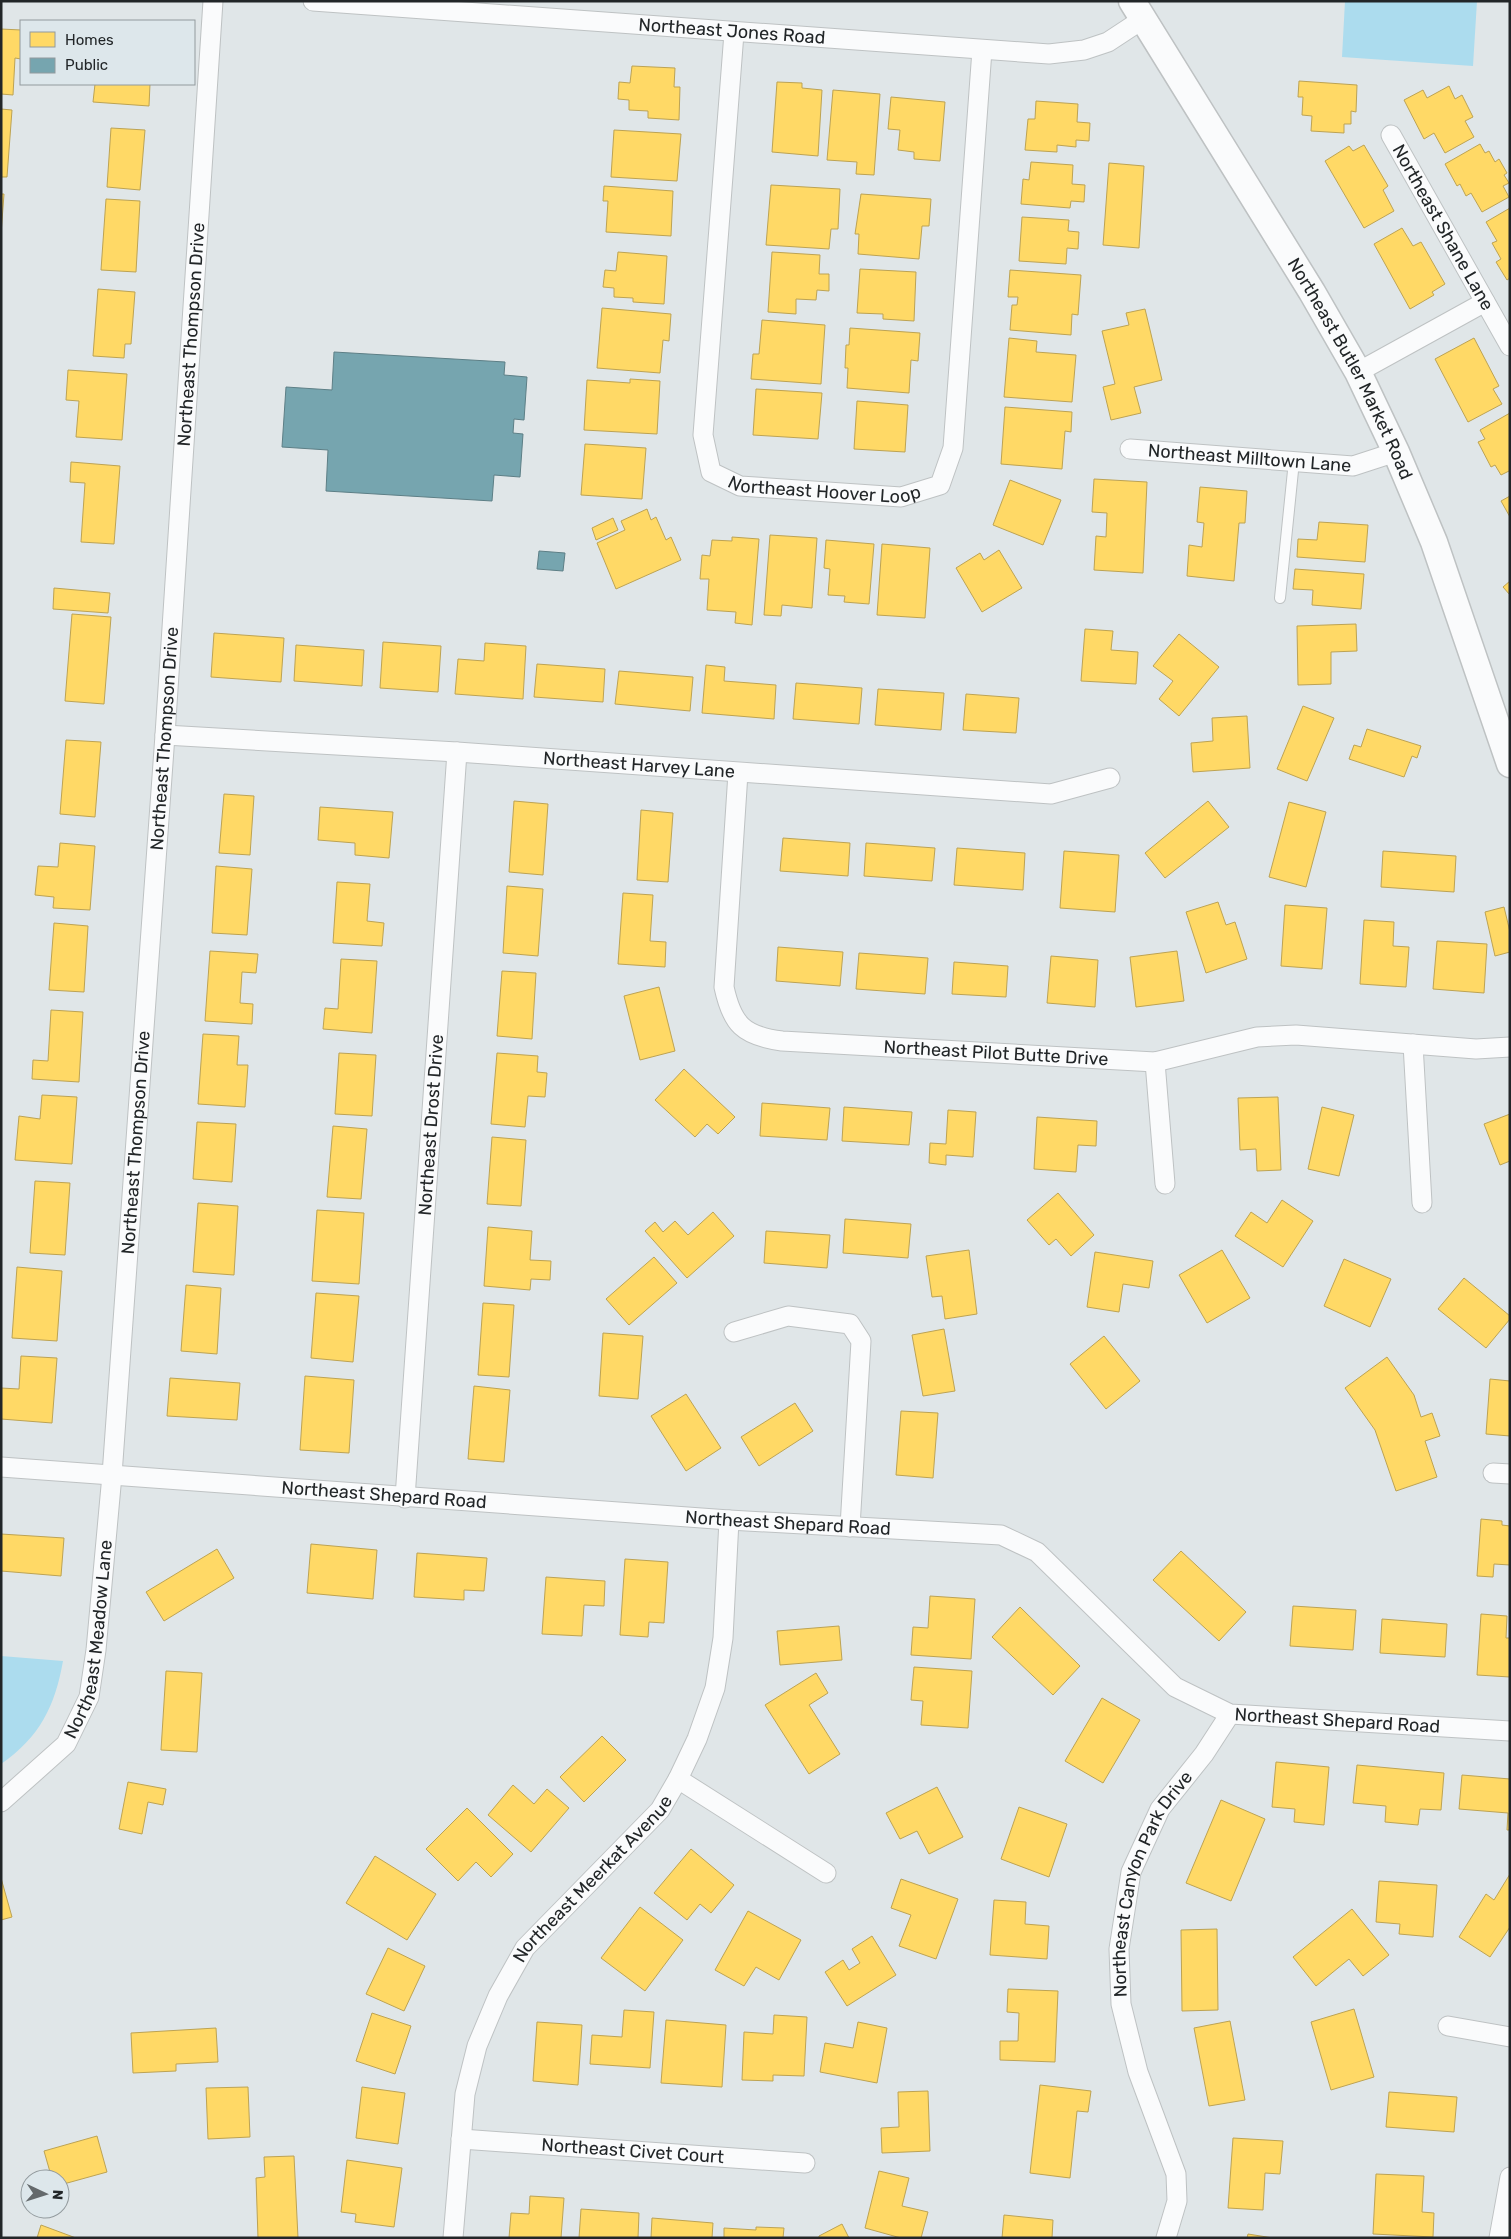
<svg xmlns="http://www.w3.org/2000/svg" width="1511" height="2239" font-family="Rubik,sans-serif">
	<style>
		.green { fill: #acdcee }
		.homes { fill: #ffd966; stroke: #bda353 }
		.public { fill: #76a5af; stroke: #5d7f86 }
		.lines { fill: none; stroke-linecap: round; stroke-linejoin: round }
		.lane-casing { stroke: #bec2c3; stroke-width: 12 }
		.street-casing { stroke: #bec2c3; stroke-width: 21 }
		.secondary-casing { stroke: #bec2c3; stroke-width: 29 }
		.lane { stroke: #fafbfc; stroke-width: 10 }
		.street { stroke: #fafbfc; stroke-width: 19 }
		.secondary { stroke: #fafbfc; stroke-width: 26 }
		.labels { text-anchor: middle; stroke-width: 5; stroke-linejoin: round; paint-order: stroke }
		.street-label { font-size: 18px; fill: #222628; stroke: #dde7eb }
	</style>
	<rect width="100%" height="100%" fill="#e0e6e8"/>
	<!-- green -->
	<path class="green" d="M1345,1H1477L1473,66L1342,57Z
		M1,1656L63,1661C55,1706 40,1737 1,1764Z"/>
	<!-- homes -->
	<path class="homes" d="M1,29L21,30V59L15,58L13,95L1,94Z
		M632,66L675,68L674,87H680L679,120L648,118V111L629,110V100L618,99L619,82L630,83Z
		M1299,81L1357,85L1356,112L1351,111V124H1344V133L1311,131L1312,116L1302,115L1303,97H1298Z
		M777,82L802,83V88L822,90L818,156L772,152Z
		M95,84H150L149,106L93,102Z
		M1449,86L1455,99L1462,95L1473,117L1465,121L1474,137L1445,153L1434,133L1424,139L1404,100L1423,90L1427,98Z
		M833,90L880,94L874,175L856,174L857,162L827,160Z
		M891,97L945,102L940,161L914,159V152L898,150L900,130L888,129Z
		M1036,101L1078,104L1077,122L1090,123L1089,141L1076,140V147L1057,145V152L1025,150L1028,119H1035Z
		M1,109L12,110L7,177H1Z
		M111,128L145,130L140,190L107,187Z
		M614,130L681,134L677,181L611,177Z
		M1480,144L1485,153L1489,151L1495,162L1499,159L1507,173L1504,175L1509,183L1503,186L1509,197L1482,212L1471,193L1466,196L1460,184L1457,186L1445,164Z
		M1364,145L1388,186L1383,190L1394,211L1364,228L1325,161L1349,146L1353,151Z
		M1031,162L1073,165L1072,184L1085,185L1084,202L1071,201L1070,208L1021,204L1023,179L1029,180Z
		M1109,163L1144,166L1139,248L1103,245Z
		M771,185L840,189L838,229H831L829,249L766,245Z
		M604,186L673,191L671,236L606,232L608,201H603Z
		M1,194H4L1,234Z
		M861,194L931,199L929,226H922L919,259L858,254L859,234H855Z
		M106,199L140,201L136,272L101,270Z
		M1510,208V278L1507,280L1496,262L1501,259L1492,243L1497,241L1486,222Z
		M1022,217L1069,220L1068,231L1079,232L1078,249L1067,248L1066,264L1019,261Z
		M1402,228L1413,246L1421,242L1445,284L1432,292L1434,295L1410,309L1374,244Z
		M618,252L667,256L664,304L633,302V298L614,297V288L603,287L605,270L616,271Z
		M772,252L820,255L819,274H829V291L817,290L816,300L796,299V314L768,312Z
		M860,269L916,272L914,321L883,319V314L857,313Z
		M1010,270L1081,275L1078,315L1072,314L1071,335L1010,330L1012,305H1017L1018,297H1008Z
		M98,289L135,292L131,344H125L124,358L93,356Z
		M602,308L671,314L669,341L663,340L660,373L597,368Z
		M1145,309L1162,380L1134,387L1141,413L1111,420L1103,387L1115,384L1102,331L1129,325L1126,313Z
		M762,320L825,325L821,384L751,379L753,354H759Z
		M850,328L920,333L918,361L911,360L909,393L847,388L848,368H845L846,345H849Z
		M1009,338L1037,341L1036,352L1076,355L1072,402L1004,397Z
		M1474,338L1499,386L1493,389L1502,404L1468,422L1435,359Z
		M68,370L127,374L122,440L76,437L79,401L66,400Z
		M630,379L660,381L657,434L584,430L587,380L630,383Z
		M756,389L822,393L818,439L753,435Z
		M857,401L908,405L905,452L854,449Z
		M1005,407L1072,412L1071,432L1065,431L1062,469L1001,464Z
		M1510,413V473L1509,471L1501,475L1495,465L1491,467L1478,442L1485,439L1480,430Z
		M585,444L646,448L642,499L581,495Z
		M71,462L120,466L114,544L81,542L85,483L70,482Z
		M1094,479L1147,482L1143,573L1094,570L1096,536L1106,537L1107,513L1092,512Z
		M1010,480L1061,500L1043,545L993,525Z
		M1200,487L1247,491L1245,523H1239L1234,581L1187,576L1189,545L1202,547L1204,523L1197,522Z
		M1510,496V517L1501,501Z
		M647,509L651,520L656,517L666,540L671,537L681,560L616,589L597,543L625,530L621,521Z
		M613,518L618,530L596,540L592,528Z
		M1319,522L1368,525L1365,562L1297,557L1298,539L1317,540Z
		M770,535L817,538L812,608L782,605L781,616L764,615Z
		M732,537L759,539L752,625L735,623L736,612L707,610L709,579H700L702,555L710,556L712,540L732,541Z
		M826,540L874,544L869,604L844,602L845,596L828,595L830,569L824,568Z
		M882,544L930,548L925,618L877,615Z
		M999,550L1022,588L982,612L956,568L980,553L984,560Z
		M1295,569L1364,574L1361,609L1312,605L1313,590L1293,589Z
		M1510,581V595L1503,587Z
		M54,588L110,593L108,613L53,609Z
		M72,614L111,617L104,704L65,701Z
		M1356,624L1357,651L1331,652V684L1298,685L1297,626Z
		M1085,629L1113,631L1111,650L1138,652L1136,684L1081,681Z
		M214,633L284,638L281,682L211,677Z
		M1179,634L1219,667L1179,716L1159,699L1173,681L1153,666Z
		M383,642L441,646L438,692L380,688Z
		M485,643L526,646L523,699L455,694L458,659L484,661Z
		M296,645L364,650L362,686L294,681Z
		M537,664L605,669L603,702L534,697Z
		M706,665L725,667L724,681L776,685L774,719L702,713Z
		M619,671L693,677L690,711L615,704Z
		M796,683L862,688L859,724L793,719Z
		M878,689L944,693L941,730L875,725Z
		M966,694L1019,698L1016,733L963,730Z
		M1303,706L1334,718L1307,781L1277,769Z
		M1247,716L1250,768L1193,772L1191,743L1213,741L1212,718Z
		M1367,729L1421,746L1417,758L1412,756L1404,777L1349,759L1354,745L1361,747Z
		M66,740L101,742L95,817L60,814Z
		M224,794L254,796L250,855L219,853Z
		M514,801L548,804L543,875L509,872Z
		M1208,801L1229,827L1165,878L1145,853Z
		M1289,802L1326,812L1306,887L1269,877Z
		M320,807L393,812L389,858L355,855V843L318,840Z
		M641,810L673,813L668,882L637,880Z
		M783,838L850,843L848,876L780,871Z
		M60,843L95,846L90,910L53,908L54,897L35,895L38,866L58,867Z
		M866,843L935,848L932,881L864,876Z
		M957,848L1025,853L1023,890L954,885Z
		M1064,851L1119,855L1115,912L1060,908Z
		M1383,851L1456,856L1454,892L1381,887Z
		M216,866L252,869L247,935L212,933Z
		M337,882L370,884L367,921L384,923L382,946L333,943Z
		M507,886L543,889L538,956L503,953Z
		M623,893L653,895L650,941L666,942L665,967L618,964Z
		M1218,902L1226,925L1235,922L1247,959L1206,973L1186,912Z
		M1285,905L1327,908L1322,969L1281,966Z
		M1504,907L1510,932V952L1495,956L1485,912Z
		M1364,920L1394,922L1393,946L1409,947L1406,987L1360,984Z
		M54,923L88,926L84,992L49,990Z
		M1437,941L1487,944L1484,993L1433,989Z
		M778,947L843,952L840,986L776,981Z
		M210,951L258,954L256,973L242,972L240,1003L253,1004L252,1024L205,1021Z
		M1177,951L1184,1001L1136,1007L1130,957Z
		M859,953L928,958L925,994L856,989Z
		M1051,956L1098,960L1095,1007L1047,1003Z
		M341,959L377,961L372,1033L323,1029L325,1008L338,1009Z
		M954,962L1008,966L1006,997L952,994Z
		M502,971L536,973L532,1039L497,1036Z
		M659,987L675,1051L640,1060L624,996Z
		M51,1010L83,1012L79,1082L32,1079L33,1060L48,1061Z
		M203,1034L239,1036L237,1065H248L245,1107L198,1104Z
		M339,1053L376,1055L372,1116L335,1114Z
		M497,1053L538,1056L537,1072L547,1073L545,1097L528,1096L525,1127L491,1124Z
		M684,1069L735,1117L718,1134L707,1124L695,1137L655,1100Z
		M42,1095L77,1097L72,1164L15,1160L19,1116L40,1119Z
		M1278,1097L1281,1170L1257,1171L1256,1149L1240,1150L1238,1098Z
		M762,1103L830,1108L827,1140L760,1136Z
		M844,1107L912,1112L909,1145L842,1141Z
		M1322,1107L1354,1115L1339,1176L1308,1169Z
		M948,1110L976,1112L973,1157L946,1155V1165L929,1163L930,1143L946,1144Z
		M1510,1114V1161L1500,1165L1484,1124Z
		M1037,1117L1097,1121L1096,1146L1078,1145L1076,1172L1034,1169Z
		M197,1122L236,1124L232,1182L193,1179Z
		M333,1126L367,1129L361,1199L327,1197Z
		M492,1137L526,1140L521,1206L487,1204Z
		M35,1181L70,1183L65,1255L30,1253Z
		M1058,1193L1094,1235L1071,1256L1056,1239L1049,1245L1027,1220Z
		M1282,1200L1313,1221L1283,1267L1235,1236L1251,1212L1267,1223Z
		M198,1203L238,1206L234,1275L193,1272Z
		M317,1210L364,1213L359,1284L312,1281Z
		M713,1212L734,1236L687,1278L645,1231L655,1222L663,1232L675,1221L688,1235Z
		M845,1219L911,1224L908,1258L843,1253Z
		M488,1227L532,1231L530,1260L551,1261L550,1280L531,1279L530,1290L484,1286Z
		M766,1231L830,1235L827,1268L764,1263Z
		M969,1250L977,1314L945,1319L942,1296L932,1297L926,1256Z
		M1222,1250L1250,1298L1207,1323L1179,1275Z
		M1095,1252L1153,1261L1149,1288L1123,1284L1119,1312L1087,1307Z
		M654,1257L677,1283L629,1325L606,1299Z
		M1344,1259L1391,1279L1370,1327L1324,1306Z
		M17,1267L62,1271L57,1341L12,1338Z
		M1464,1278L1510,1316V1319L1486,1348L1438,1309Z
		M186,1285L221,1288L217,1354L181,1351Z
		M316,1293L359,1296L353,1362L311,1358Z
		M483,1303L514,1305L509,1377L478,1375Z
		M944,1329L955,1391L923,1396L912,1335Z
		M603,1333L643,1336L638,1399L599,1396Z
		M1104,1336L1140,1381L1106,1409L1070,1364Z
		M21,1356L57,1358L52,1423L1,1419V1388L19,1389Z
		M1387,1357L1414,1395L1421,1417L1432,1413L1440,1436L1425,1441L1437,1477L1396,1491L1375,1430L1345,1388Z
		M305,1376L354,1380L349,1453L300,1450Z
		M170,1378L240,1383L237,1420L167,1416Z
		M1490,1379L1510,1381V1436L1486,1434Z
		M474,1386L510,1390L504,1462L468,1459Z
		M686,1394L721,1448L686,1471L651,1416Z
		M795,1403L813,1431L759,1466L741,1437Z
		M901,1411L938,1413L933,1478L896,1475Z
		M1481,1519L1502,1521V1525L1510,1526V1565L1494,1564L1493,1577L1477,1576Z
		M1,1534L64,1538L61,1576L1,1571Z
		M311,1544L377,1550L373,1599L307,1593Z
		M217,1549L234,1578L164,1621L146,1592Z
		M1181,1551L1246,1612L1219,1641L1153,1580Z
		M417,1553L487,1558L484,1591L464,1590V1600L414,1597Z
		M625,1559L668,1562L664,1623L649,1622L648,1637L620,1635Z
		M546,1577L605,1581L604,1606L584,1605L582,1636L542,1634Z
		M930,1596L975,1599L971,1659L911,1655L913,1627L928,1628Z
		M1293,1606L1356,1610L1353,1650L1290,1646Z
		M1020,1607L1080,1666L1053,1695L992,1637Z
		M1481,1614L1507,1616L1506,1638H1510V1677L1477,1675Z
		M1382,1619L1447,1624L1445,1657L1380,1653Z
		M839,1626L842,1660L780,1665L777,1631Z
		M914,1667L972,1671L968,1728L921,1725L923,1701L911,1700Z
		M166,1671L202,1673L197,1752L161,1750Z
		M816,1673L828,1693L809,1705L840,1754L809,1774L765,1705Z
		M1102,1698L1140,1720L1103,1783L1065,1761Z
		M602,1736L626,1760L584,1802L560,1777Z
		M1276,1762L1329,1767L1324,1825L1294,1822L1295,1809L1272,1807Z
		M1357,1765L1444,1773L1441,1810L1420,1809L1418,1825L1385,1822L1386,1806L1353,1803Z
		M1462,1775L1510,1779V1830H1507L1508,1813L1459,1809Z
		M128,1782L166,1789L163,1805L148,1802L142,1834L119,1829Z
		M513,1785L534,1804L547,1789L569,1808L531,1852L488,1815Z
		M937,1787L963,1837L929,1854L917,1831L900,1839L886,1813Z
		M1221,1800L1265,1819L1231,1901L1186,1883Z
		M1019,1807L1067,1824L1049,1877L1001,1859Z
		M467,1808L513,1854L491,1877L476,1862L458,1881L426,1849Z
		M691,1849L734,1885L711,1913L700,1904L687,1920L654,1893Z
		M375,1856L436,1894L407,1940L346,1903Z
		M1510,1874V1927L1490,1957L1459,1937L1486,1894L1494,1900Z
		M1,1878L12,1917L1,1920Z
		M901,1879L958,1899L936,1959L899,1946L911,1915L891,1908Z
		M1379,1881L1437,1885L1433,1937L1399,1934L1400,1924L1376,1922Z
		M994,1900L1026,1902L1025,1924L1049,1926L1047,1959L990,1955Z
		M640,1907L683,1940L645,1991L601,1958Z
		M1352,1909L1389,1955L1363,1976L1349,1959L1316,1986L1293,1957Z
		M748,1911L801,1940L779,1980L756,1967L744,1986L715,1970Z
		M1217,1929L1218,2010L1182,2011L1181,1930Z
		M872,1936L896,1975L847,2006L825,1972L843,1960L849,1970L860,1963L852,1949Z
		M388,1948L425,1966L404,2011L366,1994Z
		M1008,1989L1058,1991L1055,2062L1000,2060V2041H1018L1019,2013L1007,2012Z
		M1354,2009L1374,2077L1331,2090L1311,2022Z
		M624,2010L654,2012L650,2068L590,2064L592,2035L622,2037Z
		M372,2013L411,2026L395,2074L356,2061Z
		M774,2015L807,2017L804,2076L773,2075V2081L742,2080L744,2032L773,2034Z
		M666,2020L726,2025L722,2087L661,2083Z
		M1230,2021L1245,2100L1209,2106L1194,2028Z
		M537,2022L582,2025L578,2085L533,2081Z
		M858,2022L887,2028L877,2083L820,2072L825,2043L853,2048Z
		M216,2028L218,2062L176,2064V2071L133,2073L131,2033Z
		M1040,2085L1091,2091L1088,2112L1077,2111L1070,2178L1030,2173Z
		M248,2087L250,2137L208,2139L206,2088Z
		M362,2087L405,2093L398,2144L356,2138Z
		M928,2091L930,2151L882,2153L881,2128L899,2127L898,2092Z
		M1389,2092L1457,2097L1454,2132L1386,2127Z
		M97,2136L107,2172L60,2185V2179H52L44,2151Z
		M1233,2138L1283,2141L1280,2174L1265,2173L1263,2210L1228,2208Z
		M294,2156L298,2238H258L256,2178L265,2177L264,2157Z
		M347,2160L402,2168L394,2227L355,2222L356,2214L341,2212Z
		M879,2171L909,2178L902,2206L928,2212L921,2238H901L865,2228Z
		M1376,2174L1424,2176L1422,2212L1434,2213L1433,2237L1373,2234Z
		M530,2196L564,2198L561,2238H509L511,2213L529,2214Z
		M581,2209L639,2213L638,2238H579Z
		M1004,2215L1053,2220L1052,2238H1002Z
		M652,2218L713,2223L712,2238H651Z
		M842,2224L849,2238H819V2236Z
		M41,2225L76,2238H37Z
		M756,2227L784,2228L783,2238H724V2228L756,2230Z
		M1248,2234L1273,2238H1247Z"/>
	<!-- public -->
	<path class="public" d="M334,352L505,362L504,375L527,377L524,420L514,419L513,433L523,434L520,477L494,475L492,501L326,491L328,450L282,447L286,387L332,390Z
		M539,551L565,553L563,571L537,569Z"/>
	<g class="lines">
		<!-- lane casing -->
		<g class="lane-casing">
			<path id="lane" d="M1280,598L1294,461"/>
		</g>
		<!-- street casing -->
		<g class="street-casing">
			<g id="street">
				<path id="s1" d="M313,1L1049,54L1084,50L1108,42L1143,19"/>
				<path id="s2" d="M734,33L703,435L711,472L740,486L901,497L940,485L953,448L982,50"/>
				<path id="s3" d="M1391,135L1510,346"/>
				<path d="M1358,372L1485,302"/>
				<path id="s4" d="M1130,449L1353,466L1396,452"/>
				<path id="s5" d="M165,735L457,752L1051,794L1110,778"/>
				<path id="s6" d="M738,773L724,987C732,1024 743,1036 782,1041L1155,1062L1257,1037L1296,1035L1476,1049L1510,1047"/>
				<path d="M1413,1044L1422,1203"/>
				<path d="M1155,1062L1165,1184"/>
				<path d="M734,1332L788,1316L850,1324L861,1341L850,1527"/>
				<path id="s7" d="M1,1467L729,1520L1001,1535L1037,1552L1175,1687L1230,1714L1510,1731"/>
				<path d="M1493,1473L1510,1474"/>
				<path id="s8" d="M405,1498L457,752"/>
				<path d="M678,1779L826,1873"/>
				<path id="s9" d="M1,1802L66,1744L89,1697L96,1650L112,1475L165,735L213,1"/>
				<path d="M1448,2026L1510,2037"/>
				<path id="s10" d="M461,2139L805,2163"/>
				<path id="s11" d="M453,2238L465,2094L477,2046L498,1996L525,1948L660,1810L678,1779L697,1739L715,1688L723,1638L729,1520"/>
				<path id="s12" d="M1166,2238L1177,2201L1176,2174L1138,2072L1121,2004L1119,1949L1131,1872L1160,1809L1204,1754L1230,1714"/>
				<path d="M1499,2238L1510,2177"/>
			</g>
		</g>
		<!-- secondary casing -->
		<g class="secondary-casing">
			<g id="secondary">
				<path id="s13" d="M1132,1L1312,292L1358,372L1396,452L1434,542L1510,764"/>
			</g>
		</g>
		<!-- lane -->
		<use href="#lane" class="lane"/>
		<!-- street -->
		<use href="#street" class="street"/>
		<!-- secondary -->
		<use href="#secondary" class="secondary"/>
	</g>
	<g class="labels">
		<!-- street labels -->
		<g class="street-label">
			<text dy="6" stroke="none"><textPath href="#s1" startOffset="420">Northeast Jones Road</textPath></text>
			<text dy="6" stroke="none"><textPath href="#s3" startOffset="106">Northeast Shane Lane</textPath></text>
			<text dy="6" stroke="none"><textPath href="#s9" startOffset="1506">Northeast Thompson Drive</textPath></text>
			<text dy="6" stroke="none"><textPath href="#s13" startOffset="428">Northeast Butler Market Road</textPath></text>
			<text dy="6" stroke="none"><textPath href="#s4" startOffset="120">Northeast Milltown Lane</textPath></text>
			<text dy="6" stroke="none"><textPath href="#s2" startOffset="558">Northeast Hoover Loop</textPath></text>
			<text dy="6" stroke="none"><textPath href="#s9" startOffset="1101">Northeast Thompson Drive</textPath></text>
			<text dy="6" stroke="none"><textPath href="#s5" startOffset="475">Northeast Harvey Lane</textPath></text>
			<text dy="6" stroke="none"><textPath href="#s6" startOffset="516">Northeast Pilot Butte Drive</textPath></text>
			<text dy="6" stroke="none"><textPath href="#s8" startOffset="374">Northeast Drost Drive</textPath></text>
			<text dy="6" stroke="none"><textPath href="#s9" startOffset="696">Northeast Thompson Drive</textPath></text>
			<text dy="6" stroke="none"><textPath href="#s7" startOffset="384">Northeast Shepard Road</textPath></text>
			<text dy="6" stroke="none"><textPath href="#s7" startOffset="789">Northeast Shepard Road</textPath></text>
			<text dy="6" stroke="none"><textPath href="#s9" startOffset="196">Northeast Meadow Lane</textPath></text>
			<text dy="6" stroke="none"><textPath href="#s7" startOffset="1404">Northeast Shepard Road</textPath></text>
			<text dy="6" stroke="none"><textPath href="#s11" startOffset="400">Northeast Meerkat Avenue</textPath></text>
			<text dy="6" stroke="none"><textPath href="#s12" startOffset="372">Northeast Canyon Park Drive</textPath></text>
			<text dy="6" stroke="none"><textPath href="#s10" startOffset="172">Northeast Civet Court</textPath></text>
		</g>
	</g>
	<!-- border -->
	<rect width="1511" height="2239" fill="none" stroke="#222628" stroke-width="5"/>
	<!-- legend -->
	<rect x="20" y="20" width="175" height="65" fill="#dde7eb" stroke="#929a9d"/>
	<rect x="30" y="32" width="25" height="15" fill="#ffd966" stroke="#929a9d"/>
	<text x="65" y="45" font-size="15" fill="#222628">Homes</text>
	<rect x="30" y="58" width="25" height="15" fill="#76a5af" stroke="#929a9d"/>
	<text x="65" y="70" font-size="15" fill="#222628">Public</text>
	<!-- north arrow -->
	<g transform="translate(45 2194) rotate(94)"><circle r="24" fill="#dde7eb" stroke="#929a9d"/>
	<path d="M0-4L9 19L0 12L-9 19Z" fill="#64696b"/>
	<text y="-8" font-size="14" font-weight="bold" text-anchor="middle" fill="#222628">N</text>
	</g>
</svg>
